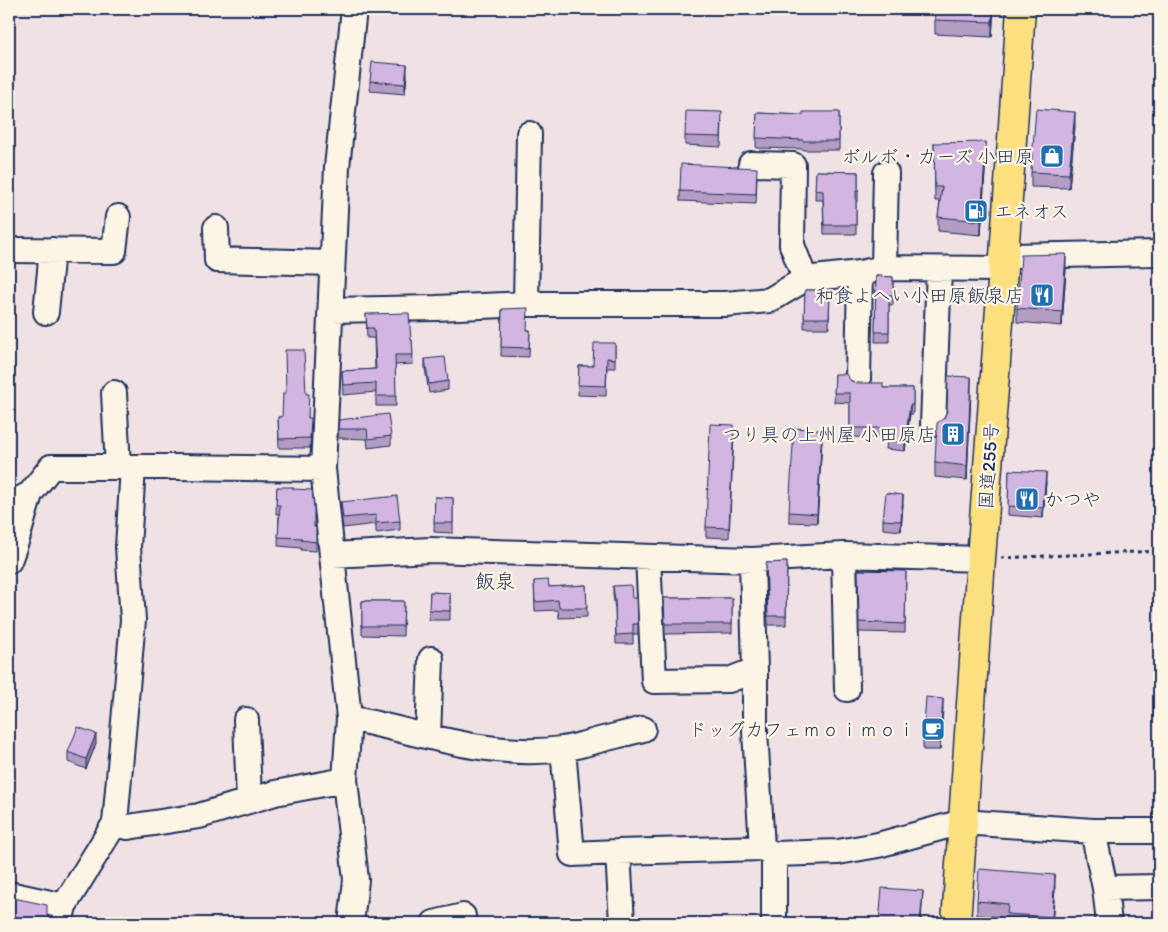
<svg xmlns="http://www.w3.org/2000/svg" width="1168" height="932" font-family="Itim,'Klee One',sans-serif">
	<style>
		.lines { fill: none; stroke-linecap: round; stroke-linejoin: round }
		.minor-casing { stroke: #1b2f5e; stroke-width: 28 }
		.highway-casing { stroke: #1b2f5e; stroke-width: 31 }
		.path { stroke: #1b2f5e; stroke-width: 3; stroke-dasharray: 4 4; stroke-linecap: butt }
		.minor { stroke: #fcf5e5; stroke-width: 24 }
		.highway { stroke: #fce080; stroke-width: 28 }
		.wall { fill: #b59cc2; stroke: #1b2f5e }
		.shaded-wall { fill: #947f9e; stroke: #1b2f5e }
		.building { fill: #d3b5e1; stroke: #1b2f5e }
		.labels { text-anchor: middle; stroke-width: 4.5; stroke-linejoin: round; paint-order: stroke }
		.poi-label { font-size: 19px; fill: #1b2f5e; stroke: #fcf5e5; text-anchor: end }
		.street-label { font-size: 19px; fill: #1b2f5e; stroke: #fcf5e5 }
		.neighbourhood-label { font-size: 20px; fill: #1b2f5e; stroke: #fcf5e5 }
	</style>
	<rect width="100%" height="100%" fill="#f0e2e4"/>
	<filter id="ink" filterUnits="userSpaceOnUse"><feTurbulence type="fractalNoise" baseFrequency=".02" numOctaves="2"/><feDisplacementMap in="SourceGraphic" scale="10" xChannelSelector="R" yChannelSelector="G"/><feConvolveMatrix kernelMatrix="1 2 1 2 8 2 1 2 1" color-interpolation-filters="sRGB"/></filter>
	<g filter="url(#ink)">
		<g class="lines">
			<!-- minor casing -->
			<g class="minor-casing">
				<path id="minor" d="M751,164L793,165L792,245L805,279
					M216,228L217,260L332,263
					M9,250L114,251L118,217
					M1004,256L1159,253
					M884,268L886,173
					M526,304L529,134
					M331,310L436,308L526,304H725L770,300L805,279L860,273L884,268L1003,269
					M46,312L52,250
					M858,379L860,273
					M114,393L118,467
					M933,424L939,269
					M9,505L30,494L51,467H177L323,469
					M332,555L430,550L752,560L844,555L981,559
					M844,555L847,689
					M648,557L654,681L729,680L755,670
					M752,560L755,670V731L762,848L774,854L838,852L878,845L962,822L1093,831H1159
					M9,561L17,539L30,494
					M349,718C420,732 489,759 562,749C571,748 580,745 588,743C606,738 625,734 643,729
					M246,720L249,801
					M428,736L431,659
					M563,749L572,854L618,852L762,848
					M115,823L128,827L199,816L275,793L345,780
					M1093,831L1105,888L1109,923
					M618,852L622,923
					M1105,888L1159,887
					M9,894L64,906
					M60,923L64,906L115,823L133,620L128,547L133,467
					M351,923L356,880L345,780L349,718L323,469L337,167L354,9
					M434,923L463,916
					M774,923V854"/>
			</g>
			<!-- highway casing -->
			<g class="highway-casing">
				<path id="highway" d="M956,923L981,559L1004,256L1021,9"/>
			</g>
			<!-- path -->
			<path class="path" d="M1001,558L1159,551"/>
			<!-- minor -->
			<use href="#minor" class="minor"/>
			<!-- highway -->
			<use href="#highway" class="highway"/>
		</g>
		<!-- wall -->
		<path class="wall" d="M935,9H994L992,37L935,34Z
			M407,75L405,94L370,91V81Z
			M839,112V150H803V149L756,148L757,113L803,115Z
			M722,122L721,147L685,145V136Z
			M1075,126L1069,188L1031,187V172Z
			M934,143L986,156L981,235L938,231V217L940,201H935Z
			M816,171L858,172V201H856V234H824L823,200H815Z
			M757,178L756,204L680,201V191Z
			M1066,269L1062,326L1017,322V308Z
			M876,276L893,277V305H889V342H875Z
			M805,290H830L829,328H804Z
			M502,309L527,330H530L529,357L501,356Z
			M366,314L412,340L413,364L395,365L396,406H376V392L343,395L342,371L375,369L374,338H367Z
			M615,343V368H607L606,396L578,395L579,366H593Z
			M425,359L448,381V390L429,393L425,369Z
			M835,374L857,383L883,388H913V414H910L905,451L886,449L887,438L850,437V403L834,402Z
			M971,391L967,480L935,477V462L944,418Z
			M306,394L308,418L311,428L310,448H279L278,417H282Z
			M339,420L391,436V445L368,448L367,439L338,438Z
			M734,435L729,538L706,537V527Z
			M822,439L817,523L789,522V512Z
			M1009,470L1046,482L1043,518L1008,515Z
			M277,487L293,489L314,527H316V551L301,550V548L278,546L279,514H276Z
			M435,497L453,498V533L434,532Z
			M341,502L400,521V530L376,533V524L343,528L341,512Z
			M903,504L901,531L883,529V520Z
			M787,562L786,625H768L766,563Z
			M858,570L906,571L905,633L859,632Z
			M534,581L549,587L586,585L587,617L559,618L558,610L535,611Z
			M613,586L632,598L638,624V634H633V644H616L615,609L613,595Z
			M430,592L450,593V620H429Z
			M664,598H732V633L665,634Z
			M362,601H404L403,636L362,635Z
			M943,708L940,750H923V741Z
			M96,744L86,769L68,762V752Z
			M1055,889L1052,923H1007V918L977,915V901Z"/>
		<!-- shaded-wall -->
		<path class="shaded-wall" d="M993,9H994L992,37V22Z
			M407,65V75L405,94V84Z
			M1075,112V126L1069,188V174Z
			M986,142V156L981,235V221Z
			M1066,254V269L1062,326V312Z
			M971,377V391L967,480V466Z
			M910,405V414L905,451V442Z
			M822,430V439L817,523V514Z
			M1046,472V482L1043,518V508Z
			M903,495V504L901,531V521Z
			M943,699V708L940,750V741Z
			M96,734V744L86,769V759Z
			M1055,875V889L1052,923V917Z
			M923,891L921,923H920Z"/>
		<!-- building -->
		<path class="building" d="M935,9H993L992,22L935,20Z
			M372,62L407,65L405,84L370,81Z
			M1036,109L1075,112L1069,174L1031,172Z
			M686,111L722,112L721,137L685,136Z
			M803,112H839V141H803V140L756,138L757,113L803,115Z
			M986,142L981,221L938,217L942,187H935L934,143Z
			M681,164L757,168L756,194L680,191Z
			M816,171L858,172V191H856V225H824L823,191L815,190Z
			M1066,254L1062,312L1017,308L1021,255Z
			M876,276L893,277V295H889V332H875Z
			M805,290H830L829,318H804Z
			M528,308L527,330H530L529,348L501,347L502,309Z
			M409,313L411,340H412L413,355H395L396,396H376V383L343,385L342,371L376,369L374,328H367L366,314Z
			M594,343H615V359L607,358L606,386L578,385L579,366H593Z
			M285,350H304L306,394H309L308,418H311L310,438L279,439L278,417H282L283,393H286Z
			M445,357L448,381L429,384L425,359Z
			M835,374H846L851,381L857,383H883V388H913V405H910L905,442L886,440L888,428H850V393H834Z
			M948,376L971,377L967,466L935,462L937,423L944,418L947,411Z
			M388,414L391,436L368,439L367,429H338L339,420Z
			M710,424L734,425L729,528L706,527Z
			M794,428L822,430L817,514L789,512Z
			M1009,470L1046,472L1043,508L1008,506Z
			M277,487H293V489L312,490L314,508V527H316V542L301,540L302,538L278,537L280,505H276Z
			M886,493L903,495L901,521L883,520Z
			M397,496L400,521L376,523V515L343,518L341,502Z
			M435,497L453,498V523H434Z
			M787,562L786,616H768L766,563Z
			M858,570L906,571L905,624L859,622Z
			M548,580L549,587L586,585L587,608H559L558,600L535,602L534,581Z
			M631,585L632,598H637L638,624H633V634L616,635L615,600L613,586Z
			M430,592L450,593V611L429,610Z
			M664,598H732V624H665Z
			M362,601H404L403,626H362Z
			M926,697L943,699L940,741H923Z
			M78,727L96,734L86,759L68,752Z
			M979,869L1055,875L1052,917L1007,914L1008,904L977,901Z
			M882,888L923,891L920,923H879Z
			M9,897L47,905V915L49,920L48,923H9Z"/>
	</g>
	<!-- icons -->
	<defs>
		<g id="shop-square" transform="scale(1.25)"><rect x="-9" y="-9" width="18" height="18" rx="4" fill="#1f6fb2" stroke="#fcf5e5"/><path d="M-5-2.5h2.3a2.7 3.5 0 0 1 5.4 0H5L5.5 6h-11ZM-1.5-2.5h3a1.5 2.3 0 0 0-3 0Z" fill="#fff"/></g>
		<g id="fuel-square" transform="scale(1.25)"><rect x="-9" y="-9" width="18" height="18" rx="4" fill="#1f6fb2" stroke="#fcf5e5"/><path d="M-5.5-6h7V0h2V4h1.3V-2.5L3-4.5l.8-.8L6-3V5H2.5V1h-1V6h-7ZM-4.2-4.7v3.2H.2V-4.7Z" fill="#fff"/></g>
		<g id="restaurant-square" transform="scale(1.25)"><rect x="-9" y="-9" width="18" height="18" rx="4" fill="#1f6fb2" stroke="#fcf5e5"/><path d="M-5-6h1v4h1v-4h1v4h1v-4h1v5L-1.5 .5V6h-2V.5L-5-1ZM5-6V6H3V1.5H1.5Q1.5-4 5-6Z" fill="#fff"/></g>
		<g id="building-square" transform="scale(1.25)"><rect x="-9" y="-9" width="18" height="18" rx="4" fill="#1f6fb2" stroke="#fcf5e5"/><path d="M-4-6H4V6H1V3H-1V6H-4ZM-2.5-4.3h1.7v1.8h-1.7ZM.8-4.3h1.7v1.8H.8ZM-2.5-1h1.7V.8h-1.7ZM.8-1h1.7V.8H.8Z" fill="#fff"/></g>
		<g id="cafe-square" transform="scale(1.25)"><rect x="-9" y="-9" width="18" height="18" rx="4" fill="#1f6fb2" stroke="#fcf5e5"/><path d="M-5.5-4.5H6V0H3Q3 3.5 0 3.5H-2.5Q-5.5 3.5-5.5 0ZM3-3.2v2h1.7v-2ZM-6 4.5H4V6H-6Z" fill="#fff"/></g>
	</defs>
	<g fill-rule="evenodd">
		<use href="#shop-square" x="1052" y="156"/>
		<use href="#fuel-square" x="976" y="211"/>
		<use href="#restaurant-square" x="1042" y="295"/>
		<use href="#building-square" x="953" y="434"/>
		<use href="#restaurant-square" x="1027" y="499"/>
		<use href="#cafe-square" x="933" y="729"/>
	</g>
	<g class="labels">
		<!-- poi labels -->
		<g class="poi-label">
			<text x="1034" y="163">ボルボ・カーズ 小田原</text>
			<text x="994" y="218" text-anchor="start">エネオス</text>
			<text x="1024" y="302">和食よへい小田原飯泉店</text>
			<text x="936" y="441">つり具の上州屋 小田原店</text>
			<text x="1044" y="506" text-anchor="start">かつや</text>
			<text x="916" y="736">ドッグカフェｍｏｉｍｏｉ</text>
		</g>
		<!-- street labels -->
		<g class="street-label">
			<text transform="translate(988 466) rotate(-86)" y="7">国道255号</text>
		</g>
		<!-- neighbourhood labels -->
		<g class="neighbourhood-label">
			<text x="495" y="588">飯泉</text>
		</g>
	</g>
	<!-- margin -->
	<rect width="1168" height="932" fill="none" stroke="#fcf5e5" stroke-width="30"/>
	<rect x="15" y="15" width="1138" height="902" fill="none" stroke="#1b2f5e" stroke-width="2" filter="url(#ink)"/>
</svg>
